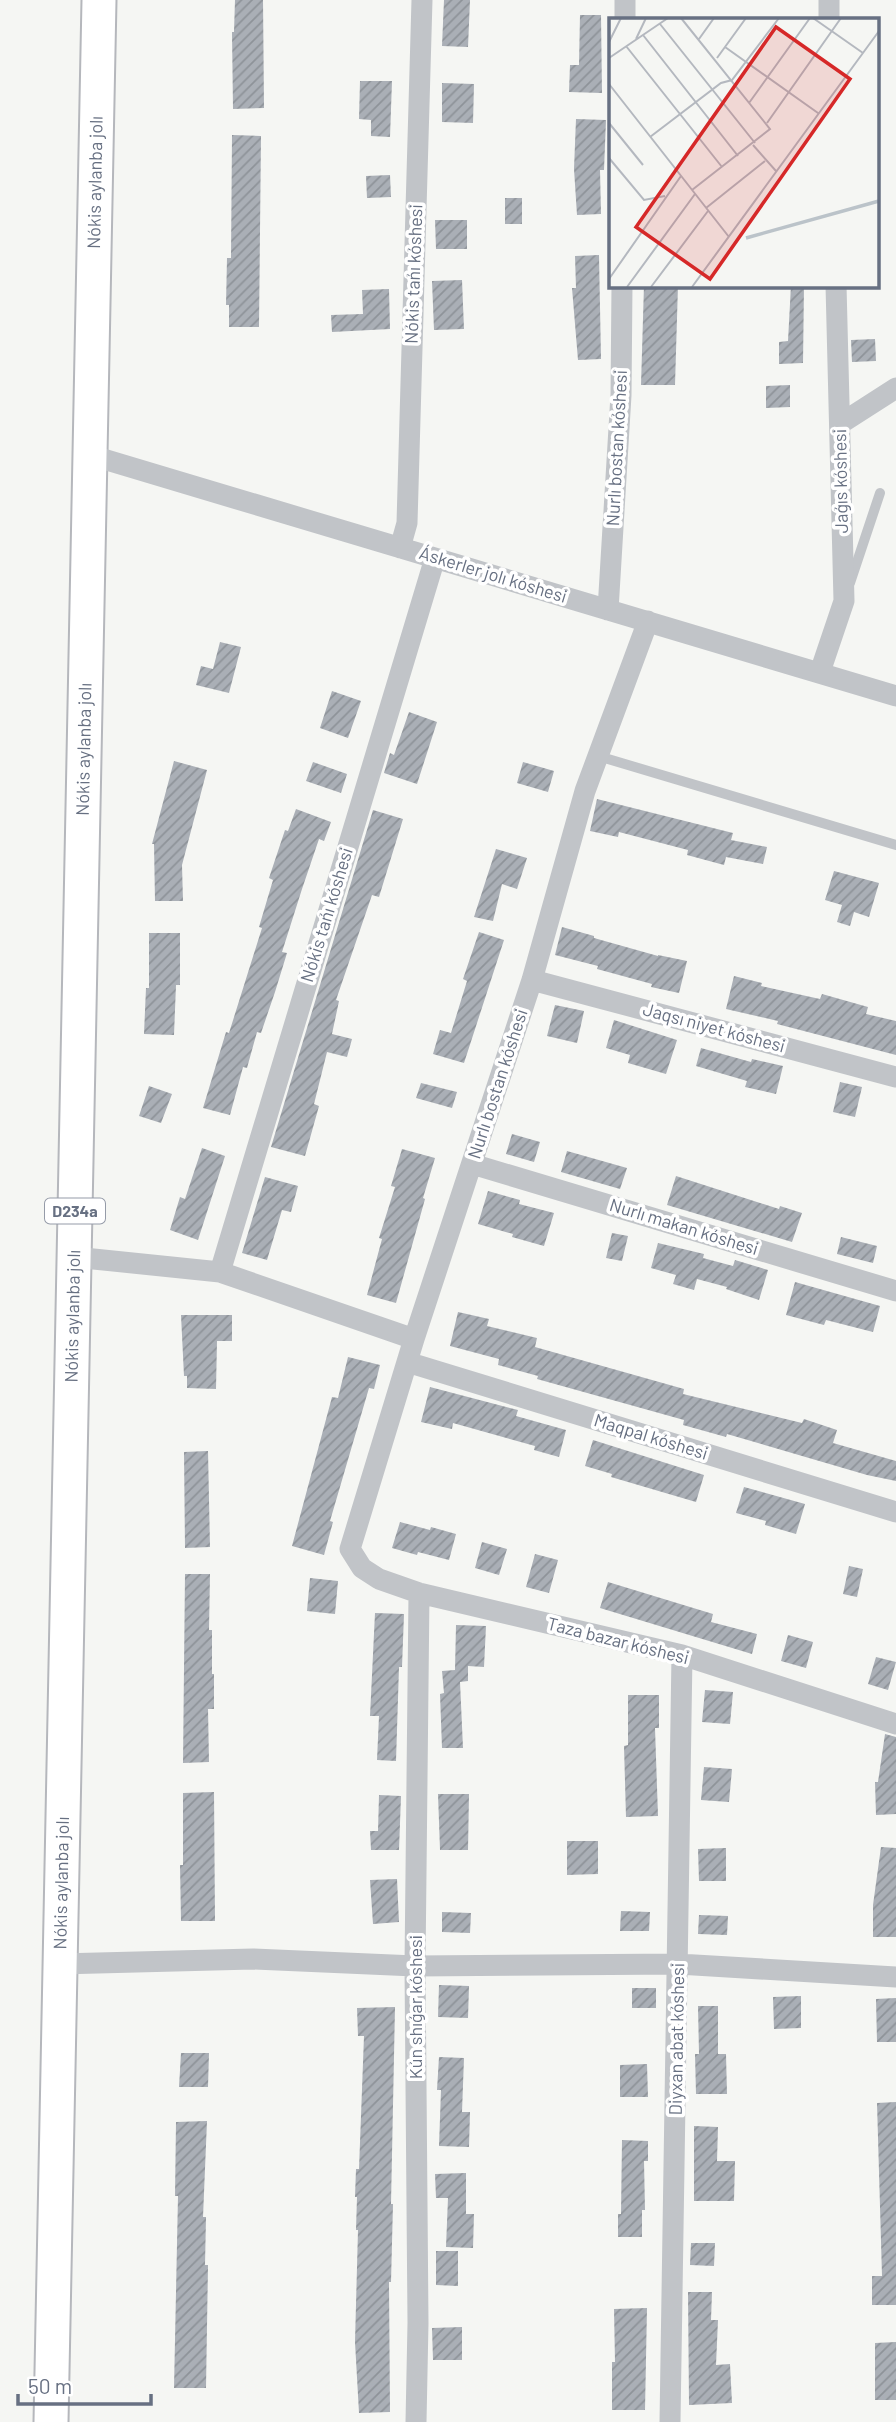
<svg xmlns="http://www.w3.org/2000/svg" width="896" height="2422" font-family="Barlow,sans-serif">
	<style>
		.building { fill: url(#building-hatch) }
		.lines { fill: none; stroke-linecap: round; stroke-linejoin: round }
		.primary-casing { stroke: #b5b7bc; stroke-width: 37 }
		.lane { stroke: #c1c4c8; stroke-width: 10 }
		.street { stroke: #c1c4c8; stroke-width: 21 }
		.primary { stroke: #fff; stroke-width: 33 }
		.labels { text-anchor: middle; stroke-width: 7; stroke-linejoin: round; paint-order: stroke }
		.shield { fill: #fff; stroke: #959ba8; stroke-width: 2 }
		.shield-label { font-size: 16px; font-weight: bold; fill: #677082 }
		.street-label { font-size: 18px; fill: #677082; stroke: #fff }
		.inset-river { fill: none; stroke: #bbc3c9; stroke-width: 3.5 }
		.inset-road { fill: none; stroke: #b4b8bf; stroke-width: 2 }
		.view { fill: #d62828; fill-opacity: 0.15; stroke: #d62828; stroke-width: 3.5 }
		.inset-edge { fill: none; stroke: #677082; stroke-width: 3.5 }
	</style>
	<defs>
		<pattern id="building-hatch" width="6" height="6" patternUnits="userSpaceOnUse" patternTransform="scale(1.75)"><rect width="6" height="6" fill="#aaafb6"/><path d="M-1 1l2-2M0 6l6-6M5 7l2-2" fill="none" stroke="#8e9399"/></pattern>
	</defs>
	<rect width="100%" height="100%" fill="#f5f6f3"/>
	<!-- building -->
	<path class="building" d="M235,0H263L264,108L233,109L232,32H234Z
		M444,0H470L468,47L442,46Z
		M580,15H601L602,93L569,92L570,65H579Z
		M360,81H392L390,137L371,136V120L359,119Z
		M442,83L474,84L473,123L442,122Z
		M576,119L606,120L604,170H600L601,214L577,215L574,169Z
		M232,135L261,136L259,327H229V305H226L227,258H231Z
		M390,175L391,197L367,198L366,176Z
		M505,198H522V224H505Z
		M435,220H467V249H436Z
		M599,255L601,359L578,360L572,288H576L575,256Z
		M462,280L464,329L434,330L432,281Z
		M644,285H678L675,385H641Z
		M791,285H804L803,363L779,364V342L788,341Z
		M389,289L390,329L332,332L331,315L363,314L362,290Z
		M875,339L876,361L852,362L851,340Z
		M790,385V407L766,408V386Z
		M220,642L241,647L229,693L196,685L201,666L213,669Z
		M332,691L361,701L348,738L320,728Z
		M409,712L437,722L417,784L384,773L390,753L394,755Z
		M174,761L207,770L182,865L183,901H155L154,844H152Z
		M313,762L347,774L341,793L306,781Z
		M523,762L554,771L548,792L517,783Z
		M597,799L733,833L731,840L767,847L763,864L726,857L724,865L687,855L688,850L619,832L618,837L590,831Z
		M296,809L331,822L324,841L319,839L302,889L282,952L287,953L275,992L261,1033L257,1032L247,1068L243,1067L230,1115L203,1108L226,1032L229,1033L262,928L259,927L273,880L269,878L285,830L288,831Z
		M373,810L403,819L379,897L372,895L336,1000L339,1001L332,1034L352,1039L347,1057L327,1052L314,1104L319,1106L305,1156L271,1147Z
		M496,849L527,858L517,889L502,884L493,921L474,917Z
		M834,871L879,883L869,917L854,912L850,926L837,922L842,905L825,900Z
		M562,927L594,936V938L658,956V955L687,961L679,993L651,987L652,984L597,969L598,966L555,955Z
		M479,932L504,940L464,1063L433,1054L440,1030L451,1033L467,981L463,979Z
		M149,933H180V985H176L174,1035L144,1034L146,988H149Z
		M734,976L762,983L761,986L820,999L822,994L868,1007L866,1014L896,1021V1055L777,1024L778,1021L726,1009Z
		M555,1005L584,1011L577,1043L547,1036Z
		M614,1020L677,1040L666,1074L628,1063L630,1055L606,1048Z
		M701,1048L751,1062L752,1059L783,1066L776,1094L745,1087L747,1081L696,1066Z
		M840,1082L862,1087L855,1117L833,1112Z
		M421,1083L457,1092L452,1108L416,1098Z
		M149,1086L172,1094L161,1123L139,1116Z
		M512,1134L540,1142L534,1162L506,1154Z
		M202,1148L225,1156L198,1240L170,1230L180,1197L185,1199Z
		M402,1149L435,1158L423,1198L425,1199L396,1303L367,1295L382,1239L379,1238L395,1187L391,1186Z
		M567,1151L627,1168L620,1189L561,1172Z
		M676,1176L779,1209L780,1206L802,1213L792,1242L667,1205Z
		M265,1177L298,1186L291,1212L282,1210L267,1260L242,1253Z
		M488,1191L520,1200L519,1204L554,1213L544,1246L512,1237L513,1234L478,1224Z
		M612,1233L628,1236L622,1261L606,1258Z
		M841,1237L877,1246L873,1263L837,1254Z
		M658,1243L704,1254L703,1258L733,1266L735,1260L768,1270L759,1300L726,1289L727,1287L697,1279L694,1290L673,1284L676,1275L651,1268Z
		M795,1282L880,1306L873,1332L826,1320L824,1325L786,1315Z
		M458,1312L489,1319L487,1326L537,1338L535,1347L684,1389L683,1394L802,1423L804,1419L837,1430L833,1443L896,1461V1481L867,1475L727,1434L726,1437L683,1425L684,1420L537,1379L538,1376L498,1365L499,1359L450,1346Z
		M181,1315H232V1341H217L216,1389L187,1388V1376H184Z
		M348,1357L380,1365L374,1389L369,1388L330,1521L333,1522L324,1555L292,1546L332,1397L338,1398Z
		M430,1387L518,1410L516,1416L566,1430L559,1457L534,1450L535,1446L453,1423L452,1429L421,1422Z
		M593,1440L704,1475L696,1502L611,1477L612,1474L585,1466Z
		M208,1451L210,1547L185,1548L184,1452Z
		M744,1487L805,1504L796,1534L765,1525L766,1521L736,1513Z
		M400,1522L430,1530L431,1527L456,1534L449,1560L418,1552L417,1555L392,1548Z
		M482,1542L507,1549L499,1575L475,1568Z
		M535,1554L558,1560L549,1593L526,1587Z
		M849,1566L863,1569L857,1597L843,1594Z
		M185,1574H210L209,1630H212V1674H214V1709H208L209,1762L183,1763Z
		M310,1578L338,1581L335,1614L307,1611Z
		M608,1582L713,1614L711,1622L757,1634L752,1654L600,1608Z
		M375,1613L404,1614L402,1667H399L396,1761L377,1760L379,1716H370Z
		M456,1625L486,1626L484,1667L468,1666V1681L460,1682L463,1748H442L440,1694L444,1693L442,1671L455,1670Z
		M788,1635L813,1642L806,1668L781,1661Z
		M876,1657L896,1662L888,1690L868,1684Z
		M705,1690L733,1692L730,1724L702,1722Z
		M628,1695H659V1728H655L658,1816L626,1817L624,1746L628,1745Z
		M885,1734L896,1737V1814L876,1815L875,1782H878Z
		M704,1767L732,1769L729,1802L701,1800Z
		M214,1792L215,1921H181L180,1865H183V1793Z
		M438,1794H469L468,1850H440Z
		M379,1795L401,1796L399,1850H371L370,1831H378Z
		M567,1841H598V1874L567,1875Z
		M881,1847L896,1848V1937H873V1905Z
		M726,1848V1881H699L698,1849Z
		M397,1879L399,1922L373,1924L370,1880Z
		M621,1911L650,1912L649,1931H620Z
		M442,1912L471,1913L470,1933L442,1932Z
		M699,1915L728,1916L727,1935L698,1934Z
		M439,1985L469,1986L468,2018L438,2017Z
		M632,1988H656V2008H632Z
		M801,1996V2028L774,2029L773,1997Z
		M896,1998V2042H877L876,1999Z
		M698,2006H718V2054H726L727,2094H696L695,2054H699Z
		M395,2007L391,2204H393L391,2282H389L390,2412L359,2413L355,2342L358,2230H356L357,2197H355L356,2169H359L364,2036H358L357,2008Z
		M181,2053H209L208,2087H179Z
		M439,2057L464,2058L462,2112H470L469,2147L439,2146L441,2090H437Z
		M647,2064L648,2097H620V2065Z
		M896,2102V2305H872V2276H882L877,2103Z
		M207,2121L203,2217H206L205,2265H208L206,2388H174L178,2196H175L176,2122Z
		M694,2126L718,2127L717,2161H735L734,2201H694Z
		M622,2140L648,2141V2161H644L645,2210H642V2237H618V2214H621Z
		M466,2173V2214H474L473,2248L446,2247L448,2198H436L435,2174Z
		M691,2243H715L714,2266L690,2265Z
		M436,2251H458V2286L436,2285Z
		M688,2292H712L711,2320H718L716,2365L730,2364L732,2403L689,2405Z
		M647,2308L645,2410H612V2362H615L614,2309Z
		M462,2327V2360H433L432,2328Z
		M896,2342V2400H875V2343Z"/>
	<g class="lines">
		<!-- primary casing -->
		<g class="primary-casing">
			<g id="primary">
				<path id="s1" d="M51,2422L99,0"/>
			</g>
		</g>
		<!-- lane -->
		<path class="lane" d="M850,583L880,493
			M598,756L896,845"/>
		<!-- street -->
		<path class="street" d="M829,0V19
			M625,19V0
			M840,424L896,388
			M90,455L896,696
			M400,548L407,523L422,0
			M608,610L621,395L622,285
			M648,621L585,791L532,980L414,1339L350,1549L362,1568L379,1579L419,1593L682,1655L896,1724
			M820,672L844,601L836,285
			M532,980L896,1077
			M472,1164L896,1291
			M74,1257L220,1272L414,1339
			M220,1272L435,558
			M407,1362L896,1512
			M59,1964L253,1959L415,1966L678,1964L896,1977
			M416,2422L418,2323L415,1966L419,1593
			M670,2422L682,1655"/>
		<!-- primary -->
		<use href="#primary" class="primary"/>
	</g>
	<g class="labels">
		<!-- shield labels -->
		<rect class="shield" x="45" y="1198.5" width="60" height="25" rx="5"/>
		<g class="shield-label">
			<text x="75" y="1217">D234a</text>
		</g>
		<!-- street labels -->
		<g class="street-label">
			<text dy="6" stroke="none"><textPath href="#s1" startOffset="2240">Nókis aylanba jolı</textPath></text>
			<text transform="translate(414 274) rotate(-88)" y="6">Nókis tańı kóshesi</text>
			<text transform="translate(617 448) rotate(-87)" y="6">Nurlı bostan kóshesi</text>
			<text transform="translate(841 481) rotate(-91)" y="6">Jaǵıs kóshesi</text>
			<text transform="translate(493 575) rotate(17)" y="6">Áskerler jolı kóshesi</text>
			<text dy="6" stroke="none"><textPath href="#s1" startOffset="1673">Nókis aylanba jolı</textPath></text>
			<text transform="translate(327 915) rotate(-73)" y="6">Nókis tańı kóshesi</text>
			<text transform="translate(714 1028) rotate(15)" y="6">Jaqsı niyet kóshesi</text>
			<text transform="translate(498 1084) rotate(-72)" y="6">Nurlı bostan kóshesi</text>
			<text transform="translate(684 1227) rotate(17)" y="6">Nurlı makan kóshesi</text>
			<text dy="6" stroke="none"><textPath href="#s1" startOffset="1106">Nókis aylanba jolı</textPath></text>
			<text transform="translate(651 1437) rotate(17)" y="6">Maqpal kóshesi</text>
			<text transform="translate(618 1641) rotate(14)" y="6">Taza bazar kóshesi</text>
			<text dy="6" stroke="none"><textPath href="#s1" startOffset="539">Nókis aylanba jolı</textPath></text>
			<text transform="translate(416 2007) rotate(-90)" y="6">Kún shıǵar kóshesi</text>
			<text transform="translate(677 2039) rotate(-89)" y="6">Diyxan abat kóshesi</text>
		</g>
	</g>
	<!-- overview -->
	<g transform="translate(609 18)">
		<rect width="270" height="270" fill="#f5f6f3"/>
		<path class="inset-river" d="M137,220L270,183"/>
		<path class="inset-road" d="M72,0L161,111L83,172M204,0L254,35M51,6L146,125M34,17L129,138M27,21L37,0M90,21L105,0M0,24L12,0M17,28L113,149M116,29L209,95M0,40L59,0M108,40L137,0M0,66L120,219M140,85L201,0M0,105L34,147M158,105L232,0M41,119L112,65L123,62L170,0M144,127L167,153M0,140L35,182L56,178M97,190L156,143M0,261L72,158M18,269L86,176M42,269L99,193M83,269L270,13"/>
		<path class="view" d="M167,9L241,61L101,261L27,209Z"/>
		<rect width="270" height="270" class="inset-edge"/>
	</g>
	<!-- scale -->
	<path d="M18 2394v10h133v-10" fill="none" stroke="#677082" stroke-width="3.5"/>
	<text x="28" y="2394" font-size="21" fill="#677082" stroke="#ffffff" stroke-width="5" paint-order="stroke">50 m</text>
</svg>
